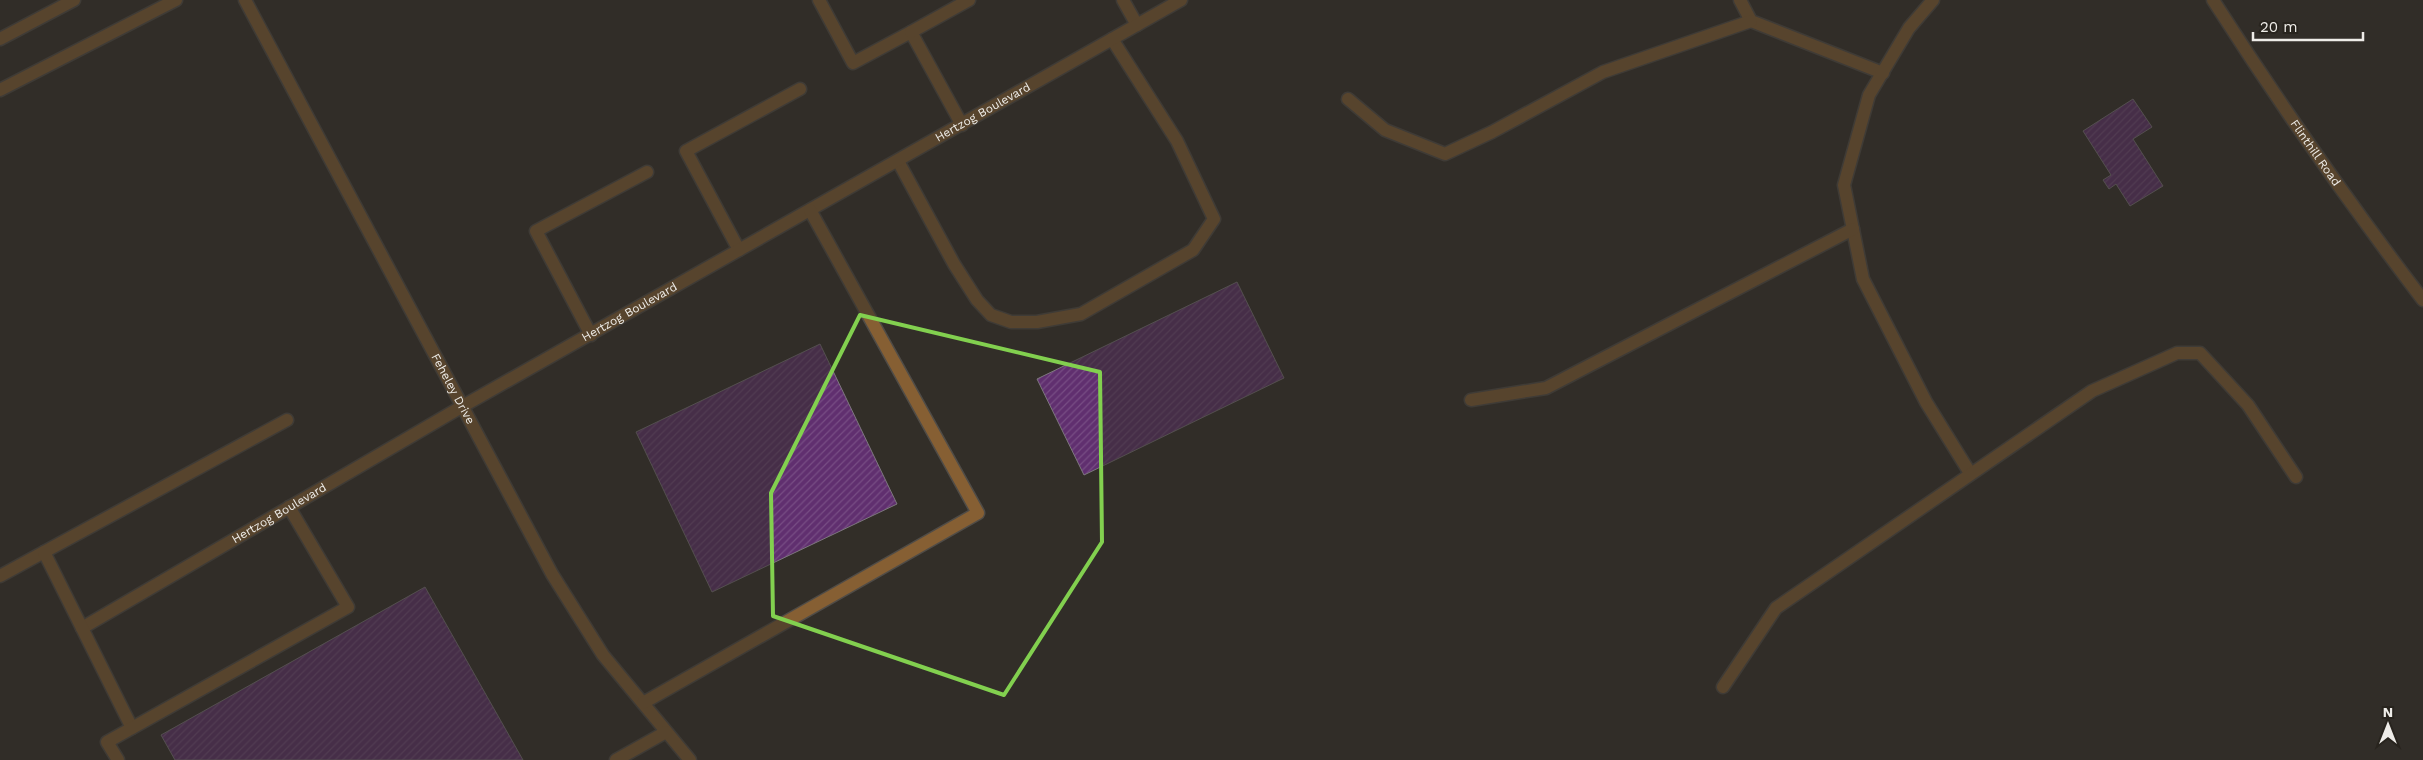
<svg xmlns="http://www.w3.org/2000/svg" width="2423" height="760" font-family="'Work Sans',sans-serif">
	<style>
		.building { fill: url(#building-hatch); stroke: #7d777e }
		.lines { fill: none; stroke-linecap: round; stroke-linejoin: round }
		.minor-casing { stroke: #504c47; stroke-width: 15 }
		.minor { stroke: #865f33; stroke-width: 12 }
		.marked { fill: none; stroke: #82d04f; stroke-width: 4; stroke-linejoin: round }
		.labels { text-anchor: middle; stroke-width: 5; stroke-linejoin: round; paint-order: stroke }
		.street-label { font-size: 12px; fill: #eeece8; stroke: #28241e }
	</style>
	<defs>
		<pattern id="building-hatch" width="6" height="6" patternUnits="userSpaceOnUse" patternTransform="scale(1.25)"><rect width="6" height="6" fill="#602f6f"/><path d="M-1 1l2-2M0 6l6-6M5 7l2-2" fill="none" stroke="#774d84"/></pattern>
	</defs>
	<rect width="100%" height="100%" fill="#322e28"/>
	<!-- building -->
	<path class="building" d="M2133,99L2152,127L2133,139L2163,186L2130,206L2116,184L2109,189L2103,180L2111,175L2083,131Z
		M1237,282L1284,378L1084,475L1037,379Z
		M820,344L897,504L712,592L636,432Z
		M425,587L523,760H175L161,735Z"/>
	<g class="lines">
		<!-- minor casing -->
		<g class="minor-casing">
			<g id="minor">
				<path id="s1" d="M245,0L552,574L603,655L690,760"/>
				<path d="M819,0L853,63L911,32L962,125"/>
				<path d="M1123,0L1137,25"/>
				<path d="M1740,0L1751,21L1883,73"/>
				<path d="M1933,0L1909,28L1869,95L1844,185L1863,279L1926,402L1970,473"/>
				<path id="s2" d="M2213,0C2279,103 2349,203 2423,300"/>
				<path d="M911,32L969,0"/>
				<path d="M0,39L74,0"/>
				<path d="M0,90L176,0"/>
				<path d="M1348,99L1385,130L1445,154L1492,132L1603,72L1751,21"/>
				<path d="M898,161L954,264L977,300L991,315L1011,322H1037L1081,314L1193,250L1214,219L1177,141L1112,39"/>
				<path d="M739,250L686,151L800,89"/>
				<path d="M591,335L536,231L647,172"/>
				<path d="M1471,400L1546,388L1853,229"/>
				<path d="M0,576L44,552"/>
				<path id="s3" d="M82,628L463,406L1181,0"/>
				<path d="M1723,687L1776,608L2092,391L2177,353H2200L2248,405L2296,477"/>
				<path d="M643,703L978,513L810,210"/>
				<path d="M132,728L44,552L287,420"/>
				<path d="M118,760L107,742L348,607L289,507"/>
				<path d="M616,760L666,732"/>
			</g>
		</g>
		<!-- minor -->
		<use href="#minor" class="minor"/>
	</g>
	<!-- marked area -->
	<path d="M0 0H2423V760H0ZM860,315L1100,372L1102,542L1004,695L773,616L771,493Z" fill="#322e28" fill-opacity=".55" fill-rule="evenodd"/>
	<path class="marked" d="M860,315L1100,372L1102,542L1004,695L773,616L771,493Z"/>
	<g class="labels">
		<!-- street labels -->
		<g class="street-label">
			<text dy="4" stroke="none"><textPath href="#s3" startOffset="1038">Hertzog Boulevard</textPath></text>
			<text dy="4" stroke="none"><textPath href="#s2" startOffset="184">Flinthill Road</textPath></text>
			<text dy="4" stroke="none"><textPath href="#s3" startOffset="632">Hertzog Boulevard</textPath></text>
			<text dy="4" stroke="none"><textPath href="#s1" startOffset="441">Feheley Drive</textPath></text>
			<text dy="4" stroke="none"><textPath href="#s3" startOffset="228">Hertzog Boulevard</textPath></text>
		</g>
	</g>
	<!-- north arrow -->
	<g transform="translate(2388 725)" stroke="#28241e" stroke-width="4" paint-order="stroke">
	<path d="M0-4L9 19L0 12L-9 19Z" fill="#eeece8"/>
	<text y="-8" font-size="14" font-weight="bold" text-anchor="middle" fill="#eeece8">N</text>
	</g>
	<!-- scale -->
	<path d="M2253 32v8h110v-8" fill="none" stroke="#eeece8" stroke-width="2.5"/>
	<text x="2260" y="32" font-size="15" fill="#eeece8" stroke="#28241e" stroke-width="4" paint-order="stroke">20 m</text>
</svg>
